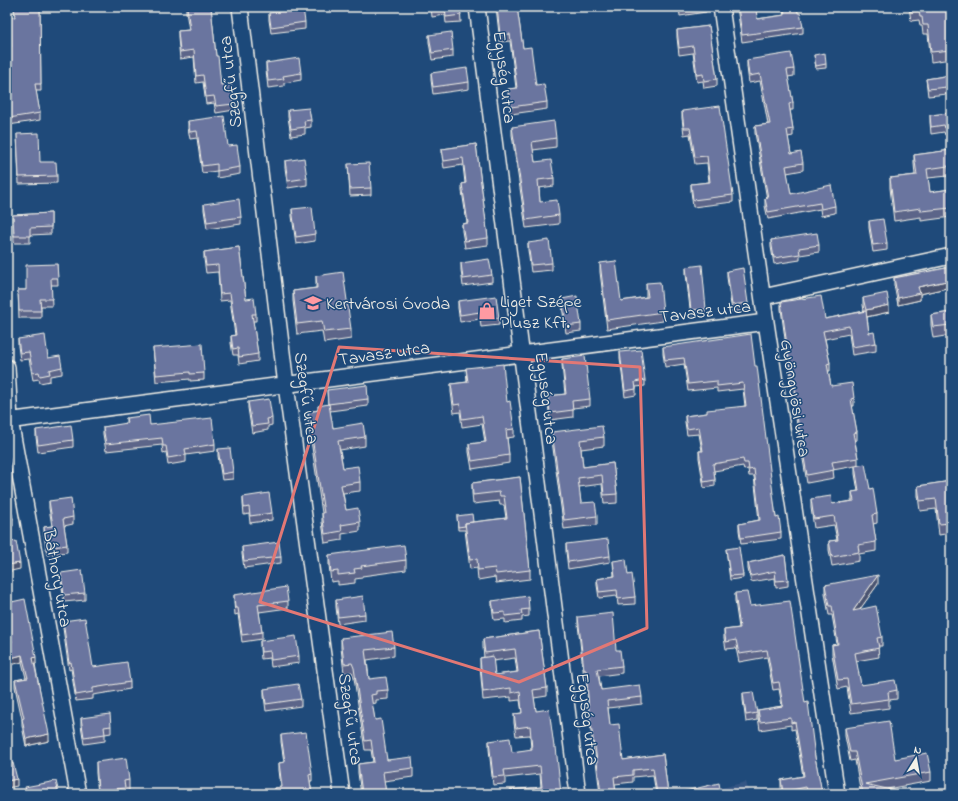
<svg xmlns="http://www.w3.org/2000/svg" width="958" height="801" font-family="'Indie Flower',sans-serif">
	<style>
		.built { fill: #365785 }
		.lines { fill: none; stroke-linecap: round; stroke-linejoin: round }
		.street-casing { stroke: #f4f1e8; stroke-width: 18 }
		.street { stroke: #1f4a7a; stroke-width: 15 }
		.wall { fill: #5b6589; stroke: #f4f1e8; fill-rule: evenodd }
		.shaded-wall { fill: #4a526f; stroke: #f4f1e8 }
		.building { fill: #6a759f; stroke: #f4f1e8 }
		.marked { fill: none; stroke: #e27875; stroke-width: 3; stroke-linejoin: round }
		.labels { text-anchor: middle; stroke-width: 3; stroke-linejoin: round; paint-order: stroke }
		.street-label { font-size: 18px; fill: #f4f1e8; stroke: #1f4a7a }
		.poi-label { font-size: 18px; fill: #f4f1e8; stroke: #1f4a7a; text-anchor: start }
	</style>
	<rect width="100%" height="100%" fill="#1f4a7a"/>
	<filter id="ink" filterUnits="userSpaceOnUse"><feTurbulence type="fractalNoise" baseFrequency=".025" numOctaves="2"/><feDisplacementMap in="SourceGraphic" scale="8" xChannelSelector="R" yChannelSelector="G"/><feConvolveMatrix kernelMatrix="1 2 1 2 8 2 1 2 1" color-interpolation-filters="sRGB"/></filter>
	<g filter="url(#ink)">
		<!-- built -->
		<path class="built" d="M746,782L749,794H697Z"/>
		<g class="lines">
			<!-- street casing -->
			<g class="street-casing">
				<path id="street" d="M240,7L286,385L342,794
					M477,7L578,794
					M721,7L766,322L837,794
					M763,297L951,256
					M7,367L10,420L78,794
					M7,421L766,322"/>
			</g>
			<!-- street -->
			<use href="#street" class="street"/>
		</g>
		<!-- wall -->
		<path class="wall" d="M14,7H40L41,91H36L40,113V120L9,125L7,63L11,47L15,17Z
			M186,7H211L216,56L221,85L234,104V110L216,113L214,103L206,104L203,82L196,83L194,57L180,59L178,38V31L189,30L186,12Z
			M431,7H460L461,22L446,23L445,15L432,17Z
			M496,7H517L523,48L536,85L547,102V109L511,114L508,96V89L516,88L510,41L500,42Z
			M679,7H706V12L680,16Z
			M737,7H756L757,19L784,15L783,7H797L798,13L803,27V33L742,42Z
			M909,7H951V59L931,62L928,34H923L922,26H920L919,20L911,21Z
			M269,13L305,22V29L271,33L269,20Z
			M709,26L717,79V86L704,88L703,81L697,82L693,53L679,55L677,37V30Z
			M429,35L453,50V57L432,60L429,42Z
			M814,55L826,64V68L816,69Z
			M747,60L794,69V76L788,77L793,103V110H790L793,129V136L788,137L791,154L803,163V170L787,173L791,194L835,206V213L821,216L820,209L768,219L765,206V199H767L755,133V126L768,124L760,81L749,83L747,67Z
			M266,63L301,73V80L284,83V86L268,88L266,70Z
			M431,73L469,82V89L433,94L431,80Z
			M951,75V134L945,135L944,132L931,134L930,122V115L950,113L947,94L928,96L926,79Z
			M288,110L311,120V127L305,128V134L291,136L288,117Z
			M682,111L733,195V202L693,207L691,191V184L709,182L707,163L695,164L690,134L684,135L682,118Z
			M188,121L228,146L240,167V174L217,178V171L202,173L197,138L190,139L188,128Z
			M512,127L556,138V147L533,150L535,162L554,178V186L539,188L540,202L559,215V224L526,228L512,135Z
			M17,134L40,162L57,176V183L19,184Z
			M476,144L488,238V245L465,248L462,231V224L467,223L462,191V184L465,183L463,165L444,168L442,156V149Z
			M951,150V217L921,221V217L894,221L890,188V178L915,175L914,164V155ZM948,176L950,189L930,192L928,178Z
			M285,161L307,178V185L288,188L285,168Z
			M348,164L371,188V195L350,196Z
			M204,204L241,217V224L207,229L204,210Z
			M292,209L315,234V241L296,244L292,216Z
			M51,213V234L30,235V243H14L13,215Z
			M869,221L887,243V250L873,252L869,228Z
			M771,240L819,245V252L800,255V260L774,264L771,247Z
			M528,243L552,263V270L531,272L528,250Z
			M239,247L246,299L256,314V321H253L258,354V361L239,364L238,355H233L231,343V336L235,335L230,300L220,301L218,272L206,273L204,259V252Z
			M461,263L492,275V282L463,286L461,270Z
			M600,263L621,301L646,297V283L663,312V321L607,329L600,272Z
			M57,264L58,285H51L52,306H41V318H19L18,290H26Z
			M686,267L706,309V315L691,317L686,274Z
			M951,267V287L920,294V300L898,305L894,285V278Z
			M727,271L748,303V310L732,312L727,277Z
			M316,276L351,329V339L324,343L322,331L297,334L293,301V291L316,288Z
			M863,298L889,312L867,317L869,333L876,343V351L852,355L849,334L825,339L830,363V371H828L831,386L854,398V406H852L857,432V440L855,441L858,458V465L870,489L877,514V523L873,524L876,542V551L859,554V561L832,566L829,550V541L837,540L834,525L814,528L811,508V499L832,504L852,501V492L858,491L855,474V466L833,470L834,478L807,483L793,401V393H794L788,361L781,309V302L825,319L864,311L863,305Z
			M562,299L581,324V331L566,333L562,306Z
			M458,301L499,318V325L481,327L480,319L460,322L458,308Z
			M951,312V335L933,338L931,325V315Z
			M18,339L48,358L62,367V374L50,376V381L40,383L39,379L33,380L29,359L20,360L18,346Z
			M663,347L755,366L776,518L781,532V539L741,544L739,530V524L759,520L754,476H749L748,469L744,470L743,466L714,471L715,480V486L704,488L699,458V451H702L699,434L687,435L685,422V416L707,413L745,406L743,389L717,392V388L688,391L684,364L665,367L663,353Z
			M153,348L204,373V380L190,381V379L156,382Z
			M620,352L645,380V386L636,387V395L625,397L620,358Z
			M562,359L590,399V406L573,408V417L550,420L548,403V396L565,394L562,365Z
			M466,368L507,402L514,429V437L507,438L509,455V463L472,469L469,452V444L485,442L482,424L462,427L460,412L454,413L451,392V384L467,382Z
			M327,390L368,399V406L330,411L333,428L365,437V446L340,450L343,468L360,482V491L343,493L346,510L360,522V531L342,534V540L325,543L322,522V513L308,421V412L318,410V406L328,405Z
			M248,402L272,418V425L268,426V430L252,433L248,408Z
			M126,418L215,444V451L186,455V462L168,465L166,452L163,453L162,445L106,451L103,434V427L126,424Z
			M36,430L73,440V447L38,452L36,437Z
			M552,432L604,437V446L581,449L583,467L613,463L617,494V503L604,504L602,484L579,487L581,503L597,516V525L564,529L552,441Z
			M218,449L233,472V479L222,480L218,456Z
			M520,477L530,570V579L496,583L495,577L478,580L477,568L470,569L465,530H458L457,516L473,522L506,518L504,505H500L499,501L473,504L472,493V483Z
			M951,481V533L939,535L936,509L920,511L918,496V486Z
			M7,497L13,519V526L7,527Z
			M243,497L272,513V520L250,523L249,514L244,515L243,504Z
			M49,501L73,517V524L64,526L67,545V552L47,555L44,534V527L52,526L49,508Z
			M566,544L610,556V562L568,569L566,551Z
			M242,547L281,557V563L244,568L242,554Z
			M726,549L743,575V578L730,580Z
			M329,555L406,560V570L362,576V578L355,579V583L338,585V581L331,582L329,565Z
			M785,555L788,580V586L776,588L775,578L751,582L748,569V563Z
			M613,561L628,575L635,597V604L618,605L617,596L599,598L597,585V579L614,576Z
			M61,573L85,593V600L64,602L61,580Z
			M878,584L860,609L882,637V646H878L879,657L856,661L861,685L897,690V699L889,700V708L851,713L847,687L838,689L832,654V645L837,644L832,615H829L825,593V585Z
			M735,593L750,606L805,703L822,794H782L781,787V780L803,776L795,729L791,730V725L760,730L758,717V710L782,706L779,689L773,690L767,657L739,662L736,648L726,649L724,638V630L739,628L735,601Z
			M234,595L288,601V608L259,612L262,632V639L242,642L238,614L235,615L234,602Z
			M336,600L365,614V620L338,624L336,607Z
			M492,601L529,609V616L522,617V621L505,623V619L494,620L492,607Z
			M7,603L36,664H35L49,741L26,746L22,726V719L15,687V680L26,678L22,662L11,642L7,624Z
			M578,617L616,650L622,666V673L599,676L601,690L642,697V704L608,708L610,725L623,760L663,754L668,794H656L653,775L633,777V782L615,784L616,794H600L595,753H594L589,717L586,677L584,678L578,624Z
			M63,621L93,667L130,682V689L93,695V699L76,701L71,669L69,670L63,628Z
			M539,631L547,688V696L534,698L536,711L561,794H510V790L541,787L540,774L505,778V784L493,785L489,749V741L512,752L531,750L530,735L516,736L514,723V714L522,713L520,700L511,701V697L483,700L480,666V658L484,657L483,647V639ZM515,658L517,672L495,675L493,661Z
			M341,638L394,647V656L367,660L369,679L388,690V699L376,700V703L372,704L375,720L387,760L413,768V777L384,781L386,794H361L358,773V764L373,762L371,750H365L354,678L352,672L344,673L341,648Z
			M260,641L299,656V663L271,667L270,658L261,659L260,648Z
			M264,689L301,699V706L266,711L264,696Z
			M743,693L757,713V720L746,722L743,700Z
			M81,718L111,726V733L105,734V741L84,744L81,725Z
			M845,728L895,759L931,772V781L887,789L909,794H861L855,760L850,761L845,736Z
			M281,735L312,774V781H310L312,794H275V788L281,787L279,770V763L284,762L281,742Z
			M96,762L129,780V791H125V794H98L96,773Z"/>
		<!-- shaded-wall -->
		<path class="shaded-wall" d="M951,280V287L920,294V300L898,305V298L918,287Z
			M889,305V312L866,317V310Z
			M20,563V569L7,572V565Z
			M878,575V584L853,619V611Z
			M22,655V662L7,666V659Z
			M36,657V664L33,665V658Z
			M49,734V741L26,746V739Z
			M17,779V786L7,788V781Z"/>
		<!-- building -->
		<path class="building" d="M14,7H40L41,84H35L40,113L9,118L7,47H11L10,17H15Z
			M187,7H211L216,56H218L221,85L231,83L234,104L216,106L214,96L206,97L203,75L196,76L194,50L180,52L178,31L190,30Z
			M432,7H460L461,15L446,17L445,8L432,10Z
			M497,7H517L523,48L531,47L536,85L544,84L547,102L511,107L508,89L517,88L510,34L500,35Z
			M680,7H694L680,9Z
			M738,7H756L757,19L785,15L784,7H797L798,13H800L803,27L742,35Z
			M910,7H951V50L931,52L928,25H923L922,17H920L919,11L911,12Z
			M303,8L305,22L271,27L269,13Z
			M709,26L717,79L704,81L703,74L697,75L693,46L679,48L677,30Z
			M451,32L453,50L432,53L429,35Z
			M791,53L794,69L787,70L793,103L789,104L793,129L787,130L791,154L801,152L803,163L786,166L791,194L831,185L835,206L821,209L820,203L768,212L765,199L768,198L755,126L770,124L760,74L749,76L747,60Z
			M825,53L826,64L816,66L814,55Z
			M299,58L301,73L283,76L284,79L268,81L266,63Z
			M467,68L469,82L433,87L431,73Z
			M951,75V128H945L944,125L931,127L930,115L951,113L947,87L928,89L926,79Z
			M720,106L733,195L693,200L691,184L710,182L707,156L695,157L690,128H684L682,111Z
			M309,108L311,120L304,121L305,127L291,129L288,110Z
			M224,116L228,146L237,145L240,167L217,171V164L202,166L197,131L190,132L188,121Z
			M554,121L556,138L532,142L535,162L551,160L554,178L538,180L540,202L557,200L559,215L526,220L512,127Z
			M39,133L40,162H56L57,176L19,177L17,134Z
			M476,144L488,238L465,241L462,224L468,223L462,184L466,183L463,158L444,161L442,149Z
			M951,150V189L948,166L927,169L930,192L951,189V208L921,211V208L894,212L890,178L917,175L914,155Z
			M304,158L307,178L288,181L285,161Z
			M369,163L371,188L350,189L348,164Z
			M239,199L241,217L207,222L204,204Z
			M312,207L315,234L296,237L292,209Z
			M51,213V227L30,228V236H14L13,215Z
			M883,219L887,243L873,245L869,221Z
			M817,233L819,245L799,248L800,254L774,258L771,240Z
			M549,240L552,263L531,265L528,243Z
			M239,247L246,299L254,298L256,314H252L258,354L239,357L238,348L233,349L231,336L236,335L230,293L220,294L218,265L206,266L204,252Z
			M489,259L492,275L463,279L461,263Z
			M616,261L621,301L648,297L646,283L660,282L663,312L607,320L600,263Z
			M57,264L58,278H51L52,299H40L41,311H19L18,290H26V265Z
			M702,265L706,309L691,310L686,267Z
			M951,267V280L918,287L920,293L898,298L894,278Z
			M743,268L748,303L732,305L727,271Z
			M343,272L351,329L324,332L322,321L297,324L293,291L317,288L316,276Z
			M887,293L889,305L866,310L863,298Z
			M496,296L499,318L481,320L480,312L460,315L458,301Z
			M577,296L581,324L566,326L562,299Z
			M821,296L825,319L866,311L869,333L874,332L876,343L852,347L849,326L823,331L830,363L827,364L831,386L852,383L854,398L851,399L857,432L853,433L858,458L832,462L834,470L807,475L793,393H796L788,353L781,302Z
			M951,312V325L933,327L931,315Z
			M751,334L755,366H757L776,518L779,517L781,532L741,538L739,524L760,520L754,469L749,470L748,463H744L743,459L713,464L715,480L704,482L699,451H703L699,427L687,429L685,416L707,413V410L746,406L743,383L717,386V381L688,384L684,358L665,360L663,347Z
			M45,335L48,358L60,356L62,367L49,370L50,374L40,376L39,372L33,373L29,352L20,353L18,339Z
			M202,344L204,373L190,374V372L156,375L153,348Z
			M641,350L645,380L635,382L636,389L625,391L620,352Z
			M585,356L590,399L572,401L573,410L550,413L548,396L566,394L562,359Z
			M503,364L507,402L510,401L514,429L506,430L509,455L472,461L469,444L486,442L482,416L462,419L460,404L454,405L451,384L468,382L466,368Z
			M367,385L368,399L328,404L327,390Z
			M269,399L272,418L267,419L268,424L252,426L248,402Z
			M329,404L333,428L363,423L365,437L338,441L343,468L358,466L360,482L341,485L346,510L358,508L360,522L341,525L342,531L325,534L322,513H324L308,412L319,410L318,406Z
			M149,415L150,425L212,418L215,444L185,449L186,455L168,458L166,446H163L162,438L106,444L103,427L127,423L126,418Z
			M71,425L73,440L38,445L36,430Z
			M602,426L604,437L580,440L583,467L613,463L617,494L604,495L602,475L578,478L581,503L595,502L597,516L564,520L552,432Z
			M230,448L233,472L222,474L218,449Z
			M865,464L870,489L873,488L877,514L872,515L876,542L858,545L859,552L832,557L829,541L838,540L834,516L814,519L811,499L831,496L832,504L854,501L852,492L859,491L855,466Z
			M520,477L530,570L496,574L495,568L478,570L477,559L470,560L465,523L507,518L504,496H500L499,492L473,495L472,483Z
			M951,481V523L939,524L936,499L920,501L918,486Z
			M269,493L272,513L250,516L249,507L244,508L243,497Z
			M7,497H8L13,519L7,520Z
			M71,498L73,517L63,519L67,545L47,548L44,527L53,526L49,501Z
			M472,514L473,522L465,523V526L458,527L457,516Z
			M608,539L610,556L568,562L566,544Z
			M16,541L20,563L7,565V543Z
			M279,542L281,557L244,561L242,547Z
			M404,545L406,560L361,566L362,568L354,569L355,573L338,575V571L331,572L329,555Z
			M739,547L743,575L730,576L726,549Z
			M785,555L788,580L776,581L775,571L751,576L748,563Z
			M626,559L628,575L632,574L635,597L618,599L617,590L599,592L597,579L615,576L613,561Z
			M82,570L85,593L64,595L61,573Z
			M878,575L853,611L876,606L882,637L877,638L879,648L855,653L861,685L895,680L897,690L888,692L889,699L851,704L847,679L838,680L832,645L838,644L832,606H829L825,585Z
			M286,587L288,601L258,605L262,632L242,635L238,608H235L234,595Z
			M747,592L750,606L790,601L805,703L808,702L815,757L822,792L808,794L806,787L783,792L781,780L804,776L795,722L791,723V718L760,722L758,710L783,706L779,682L773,683L767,650L739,654L736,640L726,642L724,630L740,628L735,593Z
			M363,596L365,614L338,617L336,600Z
			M528,596L529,609L521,610L522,614L505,616V612L494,613L492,601Z
			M25,599L36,657L33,658L49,734L26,739L22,719L24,718L15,680L28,678L22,655L7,659V643L12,642L7,617V603Z
			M613,613L616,650H620L622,666L597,669L601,690L640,685L642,697L607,701L610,725L619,724L623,760L663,754L668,794H657L653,768L633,770V775L614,777L616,794H601L595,746H594L589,710L586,670H584L578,617Z
			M85,618L93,667L127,662L130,682L93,688V692L76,695L71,662L69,663L63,621Z
			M539,631L547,688L533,690L536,711L549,709L554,747H556L561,794H511L510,790L542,787L540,766L504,770L505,776L493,777L489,741L510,738L512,752L532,749L530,726L516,728L514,714L522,713L520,691L511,693V688L483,692L480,658L493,656L495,675L518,672L515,649L485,653L483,639Z
			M392,632L394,647L365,650L369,679L386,677L388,690L376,691V694L371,695L375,720L381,719L387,760L412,757L413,768L383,772L386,794H370V792L362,793L358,764L374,762L371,740L365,741L354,668L352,663L344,664L341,638Z
			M296,636L299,656L271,660L270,651L261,652L260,641Z
			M298,684L301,699L266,704L264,689Z
			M753,692L757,713L746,715L743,693Z
			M110,714L111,726L104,727L105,734L84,737L81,718Z
			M889,721L895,759L927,753L931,772L865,784L909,794H863L855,752H850L845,728Z
			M306,732L312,774L309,775L312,794H275V788L282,787L279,763L285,762L281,735Z
			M126,758L129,780L124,781L125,788L98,791L96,762Z
			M13,763L17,779L7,781V764Z
			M56,781L59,794H27L25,787Z
			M719,783L721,794H673Z"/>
	</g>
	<!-- marked area -->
	<path class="marked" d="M339,347L640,367L647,628L519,682L260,602Z"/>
	<!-- icons -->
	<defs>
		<g id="school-bare" transform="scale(1.38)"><path d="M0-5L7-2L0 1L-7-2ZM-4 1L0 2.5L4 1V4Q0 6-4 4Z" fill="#ff9aa2" stroke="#1f4a7a" stroke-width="2.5" paint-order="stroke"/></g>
		<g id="shop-bare" transform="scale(1.38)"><path d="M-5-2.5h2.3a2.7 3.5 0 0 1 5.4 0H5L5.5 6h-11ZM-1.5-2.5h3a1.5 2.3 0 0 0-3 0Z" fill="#ff9aa2" stroke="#1f4a7a" stroke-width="2.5" paint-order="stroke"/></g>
	</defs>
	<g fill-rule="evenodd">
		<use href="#school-bare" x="313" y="303"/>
		<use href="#shop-bare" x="487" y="311"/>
	</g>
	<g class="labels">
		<!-- street labels -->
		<g class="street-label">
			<text transform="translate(505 77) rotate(83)" y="6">Egység utca</text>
			<text transform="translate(230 82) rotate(-97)" y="6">Szegfű utca</text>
			<text transform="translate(705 311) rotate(-7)" y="6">Tavasz utca</text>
			<text transform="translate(384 353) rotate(-8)" y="6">Tavasz utca</text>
			<text transform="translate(307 398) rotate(82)" y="6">Szegfű utca</text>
			<text transform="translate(547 398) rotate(83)" y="6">Egység utca</text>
			<text transform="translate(796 398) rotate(81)" y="6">Gyöngyösi utca</text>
			<text transform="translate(58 578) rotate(80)" y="6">Báthory utca</text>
			<text transform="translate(351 719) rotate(82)" y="6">Szegfű utca</text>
			<text transform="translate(588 719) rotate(83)" y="6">Egység utca</text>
		</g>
		<!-- poi labels -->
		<g class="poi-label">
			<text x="500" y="307">Liget Szépe<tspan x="500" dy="21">Plusz Kft.</tspan></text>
			<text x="326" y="309">Kertvárosi Óvoda</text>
		</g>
	</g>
	<!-- margin -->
	<rect width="958" height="801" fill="none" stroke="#1f4a7a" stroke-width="24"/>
	<rect x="12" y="12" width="934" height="777" fill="none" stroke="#f4f1e8" stroke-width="1.5" filter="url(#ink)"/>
	<!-- north arrow -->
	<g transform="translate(916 759) rotate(11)" stroke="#1f4a7a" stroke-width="3" paint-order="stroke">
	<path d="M0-3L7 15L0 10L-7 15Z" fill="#f4f1e8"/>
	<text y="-6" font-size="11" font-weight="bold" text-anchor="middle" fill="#f4f1e8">N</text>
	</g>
</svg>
